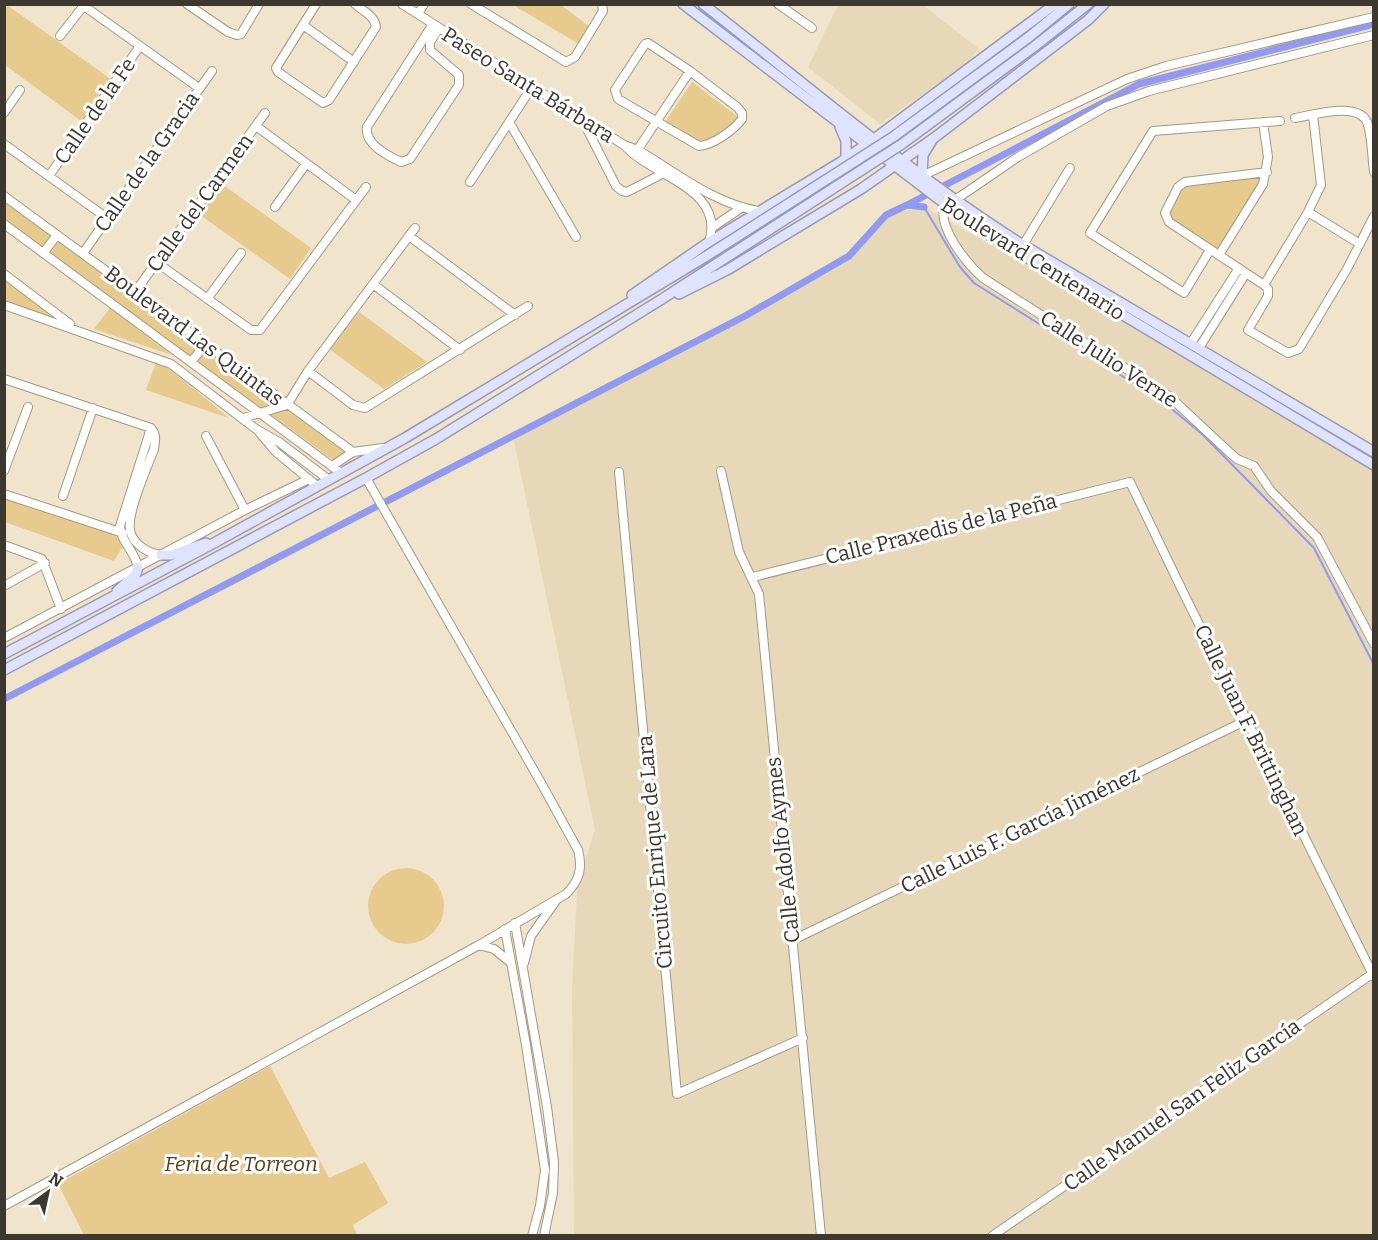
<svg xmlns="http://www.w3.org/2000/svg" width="1378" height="1240" font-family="Bitter,serif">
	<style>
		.built { fill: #e7d8b9 }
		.green { fill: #e7ca8d }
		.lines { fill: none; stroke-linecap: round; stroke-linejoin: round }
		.stream { stroke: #919af0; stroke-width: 2 }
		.canal { stroke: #919af0; stroke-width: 7 }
		.minor-casing { stroke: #a49983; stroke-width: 10 }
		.major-casing { stroke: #999bb6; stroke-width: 12 }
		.minor { stroke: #fff; stroke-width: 8 }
		.major { stroke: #dfe3fe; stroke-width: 9 }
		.major-bridge-casing { stroke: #999bb6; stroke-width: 12; stroke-linecap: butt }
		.major-bridge { stroke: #dfe3fe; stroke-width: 9 }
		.labels { text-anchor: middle; stroke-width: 6; stroke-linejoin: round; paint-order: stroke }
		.street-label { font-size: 21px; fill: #3d382f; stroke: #fff }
		.park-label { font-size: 21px; font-style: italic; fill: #55431a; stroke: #fff }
	</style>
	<rect width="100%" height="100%" fill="#f0e4cc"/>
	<!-- built -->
	<path class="built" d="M838,5H923L979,49L966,64L880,124L808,67Z
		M924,207L1072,291L1185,345L1373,457V1235H574L572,987L578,875L585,861L595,830L513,436L849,256L886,215Z"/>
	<!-- green -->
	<path class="green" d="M7,5L112,80L81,121L5,65L4,5Z
		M513,5H561L590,27L579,44Z
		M692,82L738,117C733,129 711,141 699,143L665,122Z
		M1264,175L1261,183L1218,251L1171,220L1168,211L1180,190L1186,185Z
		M222,184L311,248L290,279L200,215Z
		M5,199L349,452L336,462L5,222Z
		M5,280L56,319L5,301Z
		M110,308L172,355L94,329Z
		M359,312L427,362L384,389L329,349Z
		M156,363L171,370L229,418L146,390Z
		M5,494L119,534L127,545L121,549L114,561L5,522Z
		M368 906a38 38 0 1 1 76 0a38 38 0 1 1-76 0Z
		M270,1066L329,1178L365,1162L388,1203L353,1225L357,1235H84L58,1184Z"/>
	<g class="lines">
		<!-- stream -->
		<path class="stream" d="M924,207L960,267L974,283L1162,401L1202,434L1314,548L1374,665"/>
		<!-- canal -->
		<path class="canal" d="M907,205L1139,84L1374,24
			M4,699L745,316L849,256L886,215L907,205L924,207"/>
		<!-- minor casing -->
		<g class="minor-casing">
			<path id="minor" d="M187,4L228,32L237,35L241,34L259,4
				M316,4L276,68L278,72L323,103L329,100L376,27C375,16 363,11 355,4
				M402,4L624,145L638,150C677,173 713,203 758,211
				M471,4L566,62L575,57L603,11L602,4
				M778,4L812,28
				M84,6L199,88
				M418,14L424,4
				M433,24L367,127C364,144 388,156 401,162L410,159L459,85V75L430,50V42L439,28
				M303,25L354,62
				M60,36L85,4
				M648,43L690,71L737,107L742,113V119C734,130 713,145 699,146L618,99L615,90L645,44Z
				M4,113L20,90
				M1313,115L1321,185L1308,212L1264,285L1268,289V296L1248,330L1288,353L1299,349L1347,269L1374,216
				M1295,118C1313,115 1362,100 1368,125C1372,139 1372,156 1374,172
				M582,119L616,186L622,191L627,192L662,174
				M509,122L576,237
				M256,126L356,200
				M4,144L107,218
				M625,146C653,177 726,189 709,242
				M636,152L690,71
				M49,176L140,46
				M922,176L1127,79L1166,66L1374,17
				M470,182L532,87
				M4,196L353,452L383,448
				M955,200L1018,157L1107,106L1149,91L1374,35
				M945,205C936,226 967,264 983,278L1169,396L1229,452L1237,459L1254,466L1271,491L1317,537L1374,644
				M275,207L306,164
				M1308,212L1360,244
				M4,224L341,473
				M713,227L741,208
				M409,236L515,315
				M1019,247L1023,245L1070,168
				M1210,250L1184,293L1090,233L1153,131L1280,121
				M44,252L57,235
				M83,253L212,71
				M1219,255L1263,184L1268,157L1263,122
				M156,262L251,330H260L366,187
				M4,274L70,324
				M373,284L460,350
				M1264,285L1169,222L1165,213L1178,187L1185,182L1267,172
				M135,292L265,113
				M207,299L241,253
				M4,305L171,364L256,429L279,442L329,480
				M1191,343L1239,268
				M1199,348L1246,273
				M191,362L205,345
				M308,371L353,405L365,408L528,306
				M4,379L151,428C157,435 155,442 154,449C147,468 127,512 130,530C133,545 148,553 161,555
				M243,418L287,405L308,371L415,228
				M259,432L276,452L317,486
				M206,436L245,510
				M332,466L353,452
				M4,471L28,407
				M721,471L739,552L759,594L821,1236
				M619,472L677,1094L803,1038
				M4,494L123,533
				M63,496L93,408
				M4,545L42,559L61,609
				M138,567C135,552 120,540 120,526L151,428
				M753,577L1130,482L1183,592L1374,977
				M4,586L45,563
				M4,638L245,510L309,479
				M515,923L547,1107L554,1162L553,1193L544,1236
				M505,929L526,1045L545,1170L540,1206L532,1236
				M793,940L1247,720
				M479,945L494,949L510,962
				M524,963L531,936L555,902
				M4,1206L479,945L566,894C579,881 583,869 578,850L540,781L366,478
				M992,1236L1372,974"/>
		</g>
		<!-- major casing -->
		<g class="major-casing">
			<path id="major" d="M683,4L974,226L1374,465
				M703,4C808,86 910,174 1023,245L1374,452
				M1029,37L1069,4
				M1035,46L1088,4
				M840,127L846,141V159
				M922,176L923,155L931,142
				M679,294L727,270L861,189L934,138L998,89L1088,20L1104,4
				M632,295L709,242L841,162L874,139L1055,4
				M161,555H171L206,543
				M117,591L136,574L138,567
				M4,654L214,543L405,438L705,257
				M4,670L366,478L436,439L662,299L713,266"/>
		</g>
		<!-- minor -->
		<use href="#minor" class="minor"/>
		<!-- major -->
		<use href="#major" class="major"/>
		<!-- major-bridge casing -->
		<g class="major-bridge-casing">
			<path id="major-bridge" d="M705,257L893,137L1029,37
				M713,266L902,144L1035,46"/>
		</g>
		<!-- major-bridge -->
		<use href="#major-bridge" class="major-bridge"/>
	</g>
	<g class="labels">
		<!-- street labels -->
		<g class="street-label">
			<text transform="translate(528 85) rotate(32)" y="7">Paseo Santa Bárbara</text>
			<text transform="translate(95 111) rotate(-55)" y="7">Calle de la Fe</text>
			<text transform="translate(147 162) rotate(-55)" y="7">Calle de la Gracia</text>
			<text transform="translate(200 203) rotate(-54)" y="7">Calle del Carmen</text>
			<text transform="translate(1033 259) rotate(32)" y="7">Boulevard Centenario</text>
			<text transform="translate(194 336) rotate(37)" y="7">Boulevard Las Quintas</text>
			<text transform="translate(1109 359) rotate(33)" y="7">Calle Julio Verne</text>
			<text transform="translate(941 529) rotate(-14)" y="7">Calle Praxedis de la Peña</text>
			<text transform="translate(1251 730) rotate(64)" y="7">Calle Juan F. Brittinghan</text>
			<text transform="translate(1020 830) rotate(-26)" y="7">Calle Luis F. García Jiménez</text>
			<text transform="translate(783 850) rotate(-96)" y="7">Calle Adolfo Aymes</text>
			<text transform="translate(655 852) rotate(-95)" y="7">Circuito Enrique de Lara</text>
			<text transform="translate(1182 1105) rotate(-35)" y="7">Calle Manuel San Feliz García</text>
		</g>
		<!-- park labels -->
		<g class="park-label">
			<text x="241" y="1171">Feria de Torreon</text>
		</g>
	</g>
	<!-- border -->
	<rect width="1378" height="1240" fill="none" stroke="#3d382f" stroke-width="12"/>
	<!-- north arrow -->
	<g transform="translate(48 1192) rotate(33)" stroke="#ffffff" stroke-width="4.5" paint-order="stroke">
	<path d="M0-4.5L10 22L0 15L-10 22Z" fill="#3d382f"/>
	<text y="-9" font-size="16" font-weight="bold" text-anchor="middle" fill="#3d382f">N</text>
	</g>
</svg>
